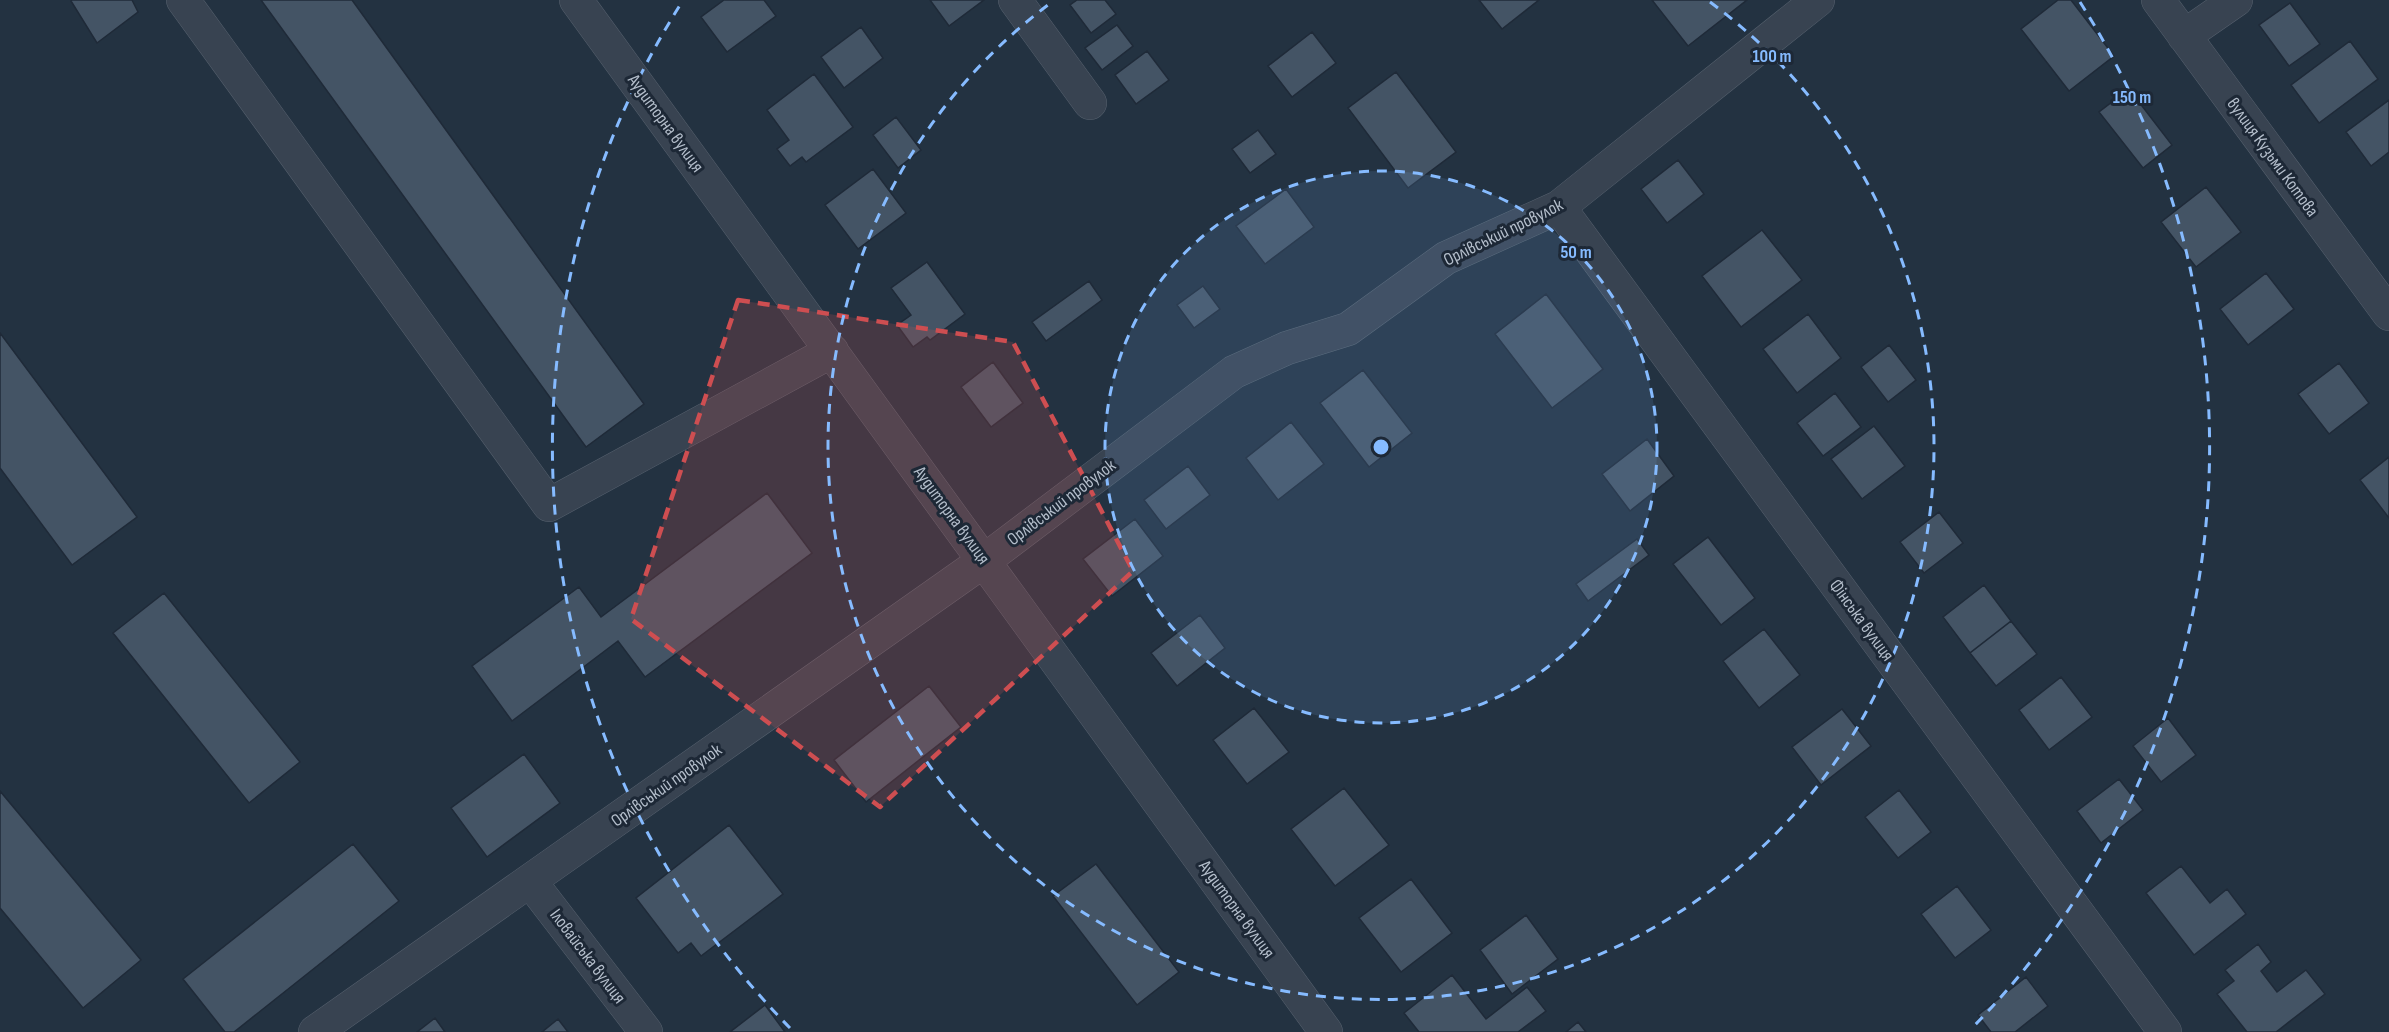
<svg xmlns="http://www.w3.org/2000/svg" width="2389" height="1032" font-family="'Sofia Sans Condensed',sans-serif">
	<style>
		.building { fill: #445465; stroke: #1f2a38; stroke-width: 1.5 }
		.lines { fill: none; stroke-linecap: round; stroke-linejoin: round }
		.minor-casing { stroke: #56616e; stroke-width: 34 }
		.minor { stroke: #384351; stroke-width: 33 }
		.marked { fill: #ce4e51; fill-opacity: 0.2; stroke: #ce4e51; stroke-width: 4.5; stroke-dasharray: 12 8; stroke-linejoin: round }
		.ring { fill: none; stroke: #86bbff; stroke-width: 3; stroke-dasharray: 10 8 }
		.labels { text-anchor: middle; stroke-width: 6; stroke-linejoin: round; paint-order: stroke }
		.street-label { font-size: 18px; fill: #b4becb; stroke: #1d2836 }
		.centre { fill: #86bbff; stroke: #1d2836; stroke-width: 3 }
		.ring-label { font-size: 18px; text-anchor: middle; font-weight: bold; fill: #86bbff; stroke: #1d2836; stroke-width: 6; stroke-linejoin: round; paint-order: stroke }
	</style>
	<rect width="100%" height="100%" fill="#233241"/>
	<!-- building -->
	<path class="building" d="M72,0H132L138,12L97,43L71,1Z
		M261,0H352L644,404L586,447Z
		M724,0H764L776,16L727,52L701,17Z
		M930,0H984L949,26Z
		M1077,0H1105L1116,14L1091,33L1070,5Z
		M1479,0H1539L1502,29Z
		M1652,0H1747L1688,46Z
		M2058,0H2071L2114,56L2069,91L2021,29Z
		M2290,3L2320,44L2289,66L2259,25Z
		M1117,25L1133,46L1102,70L1085,48Z
		M861,27L883,58L844,88L821,57Z
		M1312,32L1336,63L1292,97L1268,66Z
		M2350,41L2378,79L2319,123L2291,85Z
		M1147,51L1169,80L1136,104L1115,75Z
		M1396,72L1456,152L1408,188L1348,108Z
		M814,74L853,127L806,162L802,157L790,166L777,149L789,140L767,110Z
		M2129,89L2172,145L2143,168L2099,112Z
		M2389,100V152L2371,166L2346,132Z
		M896,117L921,150L898,168L873,135Z
		M1258,130L1276,154L1250,173L1232,149Z
		M1678,160L1704,194L1667,223L1641,189Z
		M873,169L906,213L858,249L825,205Z
		M2206,187L2241,232L2196,267L2161,222Z
		M1286,189L1314,227L1265,264L1236,226Z
		M1762,230L1802,280L1741,327L1702,276Z
		M927,262L965,314L930,340L927,337L913,347L897,325L911,315L891,288Z
		M2266,273L2294,309L2248,345L2220,309Z
		M1089,281L1102,300L1046,341L1032,322Z
		M1203,286L1220,309L1194,328L1177,305Z
		M1546,294L1603,369L1552,408L1495,334Z
		M1808,314L1841,358L1797,393L1763,349Z
		M0,333L137,517L72,565L0,468Z
		M1889,345L1916,380L1888,402L1861,367Z
		M993,362L1023,403L991,427L961,387Z
		M2339,363L2369,403L2329,434L2298,394Z
		M1363,370L1412,433L1369,467L1320,403Z
		M1835,393L1861,427L1823,456L1797,423Z
		M1291,422L1324,464L1278,500L1246,458Z
		M1874,426L1905,466L1862,499L1831,459Z
		M1647,439L1674,476L1630,511L1602,474Z
		M2389,457V518L2360,480Z
		M1188,466L1210,495L1166,529L1144,500Z
		M767,493L812,553L645,677L618,641L512,721L472,666L579,587L601,617Z
		M1939,512L1963,543L1924,573L1900,542Z
		M1135,519L1163,556L1112,596L1083,559Z
		M1708,537L1755,598L1721,625L1673,564Z
		M1637,539L1649,555L1588,601L1576,584Z
		M1984,585L2011,621L1970,653L1943,617Z
		M164,593L300,762L249,803L113,633Z
		M1200,615L1225,648L1177,686L1151,653Z
		M2011,621L2037,654L1996,686L1970,653Z
		M1764,629L1800,675L1759,708L1723,661Z
		M2061,677L2092,717L2049,750L2019,710Z
		M929,686L961,727L866,802L834,760Z
		M1254,708L1289,752L1247,784L1213,740Z
		M1842,709L1871,746L1821,785L1792,747Z
		M2168,718L2196,755L2161,782L2133,746Z
		M524,754L560,803L487,857L451,808Z
		M2119,779L2143,810L2101,843L2077,811Z
		M1344,788L1389,845L1335,886L1291,829Z
		M1899,790L1931,832L1898,858L1865,817Z
		M0,791L141,960L83,1008L0,908Z
		M729,825L783,894L701,956L691,943L678,953L636,898Z
		M353,844L399,901L234,1032H225L183,979Z
		M1096,864L1179,972L1137,1005L1053,896Z
		M2181,866L2210,903L2227,889L2246,914L2194,955L2146,893Z
		M1411,879L1452,933L1401,972L1359,918Z
		M1957,886L1991,930L1955,958L1921,914Z
		M1526,915L1558,959L1512,994L1480,950Z
		M2258,944L2271,962L2261,971L2277,992L2306,970L2325,994L2276,1032H2247L2217,994L2234,981L2225,970Z
		M1452,975L1486,1019L1527,987L1546,1011L1518,1032H1419L1404,1013Z
		M2026,977L2048,1006L2015,1032H1991L1978,1015Z
		M765,1005L785,1032H730Z
		M435,1018L445,1032H417Z
		M558,1019L568,1032H542Z
		M1578,1022L1586,1032H1566Z"/>
	<g class="lines">
		<!-- minor casing -->
		<g class="minor-casing">
			<path id="minor" d="M183,0L549,505L832,351
				M576,0L1326,1032
				M1015,0L1090,103
				M2158,0L2389,314
				M2184,36L2236,0
				M1559,207L2165,1032
				M530,881L646,1032
				M315,1032L985,560L1234,372L1287,348L1348,329L1446,258L1559,207L1818,0"/>
		</g>
		<!-- minor -->
		<use href="#minor" class="minor"/>
	</g>
	<!-- marked area -->
	<path class="marked" d="M738,300L1013,342L1133,571L880,807L631,619Z"/>
	<!-- distance rings -->
	<circle cx="1381" cy="447" r="276" fill="#86bbff" fill-opacity=".12"/>
	<g class="ring">
		<circle cx="1381" cy="447" r="276"/>
		<path d="M1710 2A553 553 0 1 1 1052 2"/>
		<path d="M790 1028A829 829 0 0 1 682 2M2080 2A829 829 0 0 1 1972 1028"/>
	</g>
	<g class="labels">
		<!-- street labels -->
		<g class="street-label">
			<text transform="translate(666 123) rotate(54)" y="6">Аудиторна вулиця</text>
			<text transform="translate(2273 157) rotate(54)" y="6">вулиця Кузьми Котова</text>
			<text transform="translate(1503 232) rotate(-26)" y="6">Орлівський провулок</text>
			<text transform="translate(1061 502) rotate(-37)" y="6">Орлівський провулок</text>
			<text transform="translate(952 515) rotate(54)" y="6">Аудиторна вулиця</text>
			<text transform="translate(1862 620) rotate(54)" y="6">Фінська вулиця</text>
			<text transform="translate(666 785) rotate(-35)" y="6">Орлівський провулок</text>
			<text transform="translate(1237 909) rotate(54)" y="6">Аудиторна вулиця</text>
			<text transform="translate(588 956) rotate(53)" y="6">Іловайська вулиця</text>
		</g>
	</g>
	<circle cx="1381" cy="447" r="9" class="centre"/>
	<g class="ring-label">
		<text x="1772" y="62">100 m</text>
		<text x="2132" y="103">150 m</text>
		<text x="1576" y="258">50 m</text>
	</g>
</svg>
